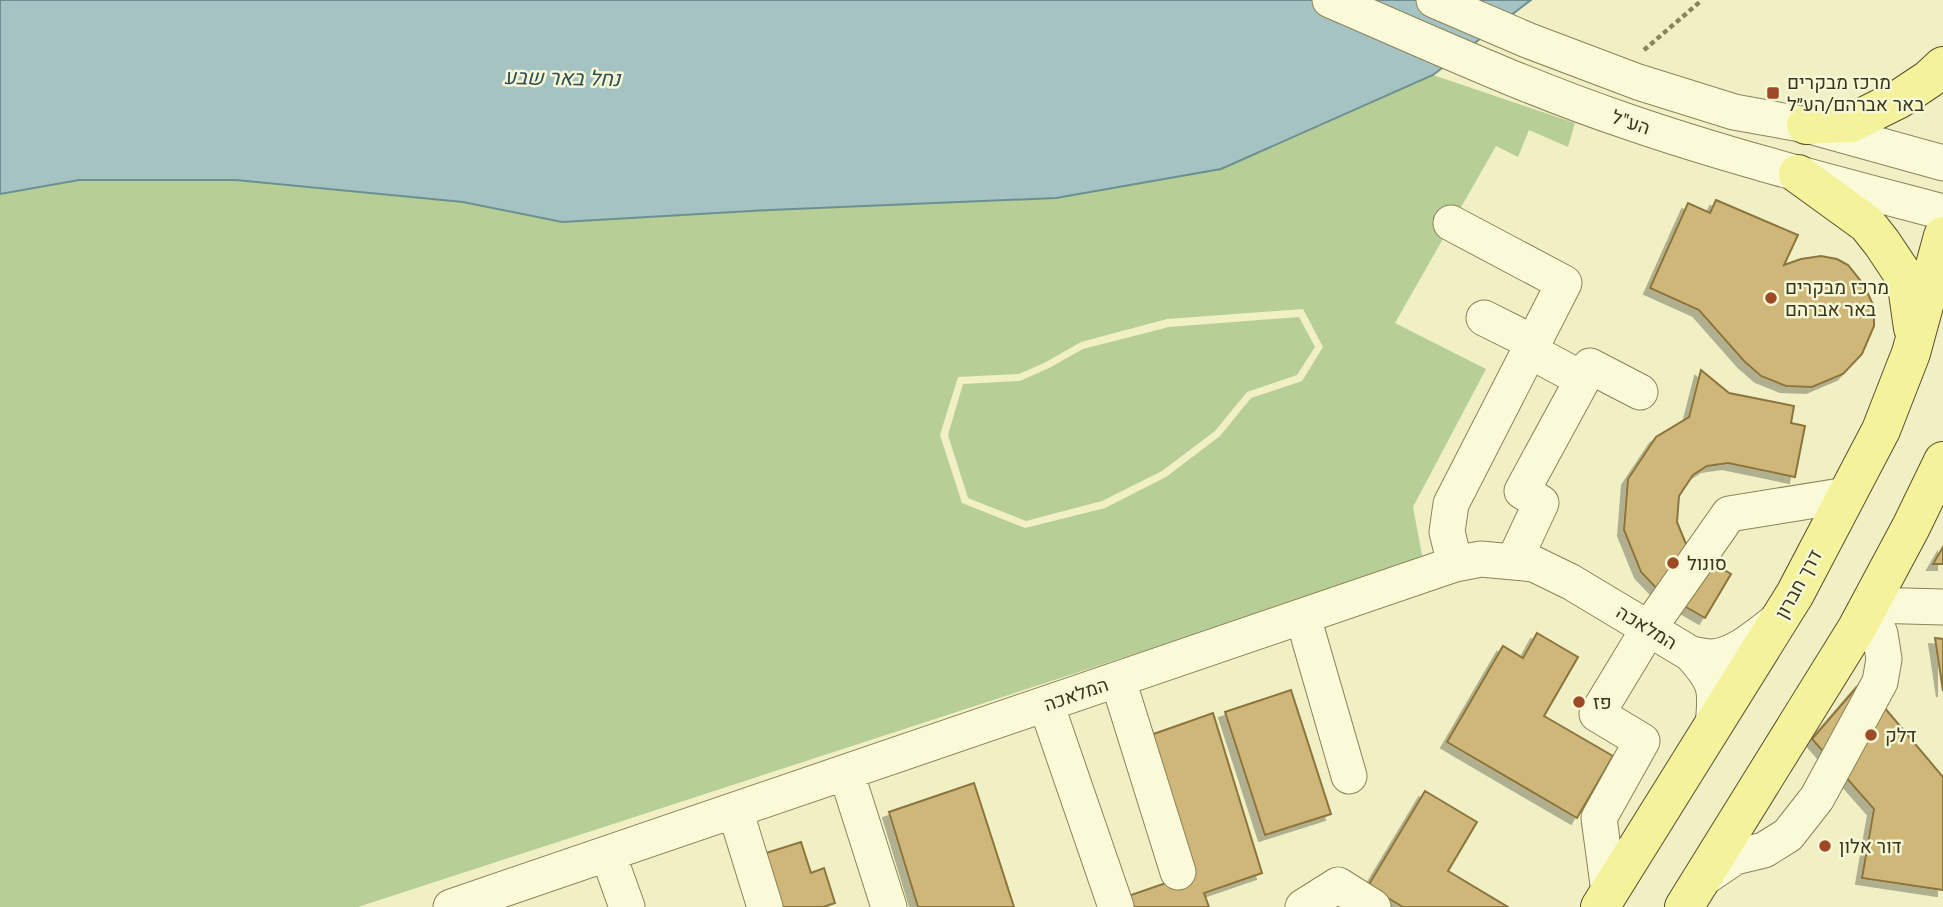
<svg xmlns="http://www.w3.org/2000/svg" width="1943" height="907" font-family="'Roboto Serif',Heebo,serif">
	<style>
		.green { fill: #b7cf97; fill-rule: evenodd }
		.water { fill: #a6c3c3; stroke: #6c9092; stroke-width: 2 }
		.building { fill: #cfb779; stroke: #8c753e; stroke-width: 2; filter: url(#shadow) }
		.lines { fill: none; stroke-linecap: round; stroke-linejoin: round }
		.minor-casing { stroke: #8b835a; stroke-width: 37 }
		.major-casing { stroke: #594f2e; stroke-width: 40 }
		.path { stroke: #8b835a; stroke-width: 4.5; stroke-dasharray: 5 3.5; stroke-linecap: butt }
		.minor { stroke: #fafad8; stroke-width: 35 }
		.major { stroke: #f4f39b; stroke-width: 38 }
		.poi-dot { fill: #9d4a27; stroke: #f6f7d4; stroke-width: 2.5 }
		.labels { text-anchor: middle; stroke-width: 5; stroke-linejoin: round; paint-order: stroke }
		.poi-label { font-size: 19px; fill: #3b351e; stroke: #f6f7d4; text-anchor: start }
		.street-label { font-size: 19px; fill: #3b351e; stroke: #f6f7d4 }
		.water-label { font-size: 21px; font-style: italic; fill: #2d505b; stroke: #f6f7d4 }
	</style>
	<defs>
		<filter id="shadow"><feDropShadow dx="-6" dy="6" stdDeviation="0" flood-color="#0004"/></filter>
	</defs>
	<rect width="100%" height="100%" fill="#f0f0c4"/>
	<!-- green -->
	<path class="green" d="M1433,75L1575,123L1568,147L1529,130L1518,157L1496,146L1395,323L1486,369L1413,507L1423,560L358,907H0V194L79,180H236L463,202L562,222L770,210L1210,171ZM1303,309L1323,347L1302,381L1251,398L1220,436L1166,477L1105,508L1025,528L962,503L940,435L958,377L1019,374L1046,362L1081,342L1167,319Z
		M1299,317L1315,347L1297,375L1247,392L1215,431L1162,471L1102,501L1026,521L968,498L948,435L963,384L1020,381L1049,368L1083,349L1169,327Z"/>
	<!-- water -->
	<path class="water" d="M0,0H1531L1433,75L1221,169L1056,198L770,210L562,222L463,202L236,180H79L0,194Z"/>
	<!-- building -->
	<path class="building" d="M1716,200L1798,235L1784,265L1801,259L1821,256L1837,259L1848,265L1864,285L1874,307V326L1862,354L1843,374L1812,387L1786,386L1761,376L1744,361L1699,310L1650,288L1688,203L1710,213Z
		M1701,370L1729,393L1794,406L1791,423L1805,426L1795,477L1728,463L1707,466L1693,475L1679,496L1677,522L1686,544L1693,551L1731,574L1705,618L1660,592L1641,572L1624,530L1628,479L1656,437L1689,417Z
		M1943,547V564H1933Z
		M1537,633L1578,657L1544,716L1613,756L1577,818L1447,742L1503,646L1523,658Z
		M1935,638L1943,639V691Z
		M1862,681L1943,777V890L1862,878L1874,809L1812,739Z
		M1291,690L1331,814L1265,835L1225,712Z
		M1213,713L1262,873L1204,893L1209,907H1132L1128,896L1189,875L1148,736Z
		M974,783L1014,907H918L889,812Z
		M1425,791L1477,822L1448,871L1508,907H1403L1368,886Z
		M801,842L811,873L824,868L835,903L823,907H780L763,854Z"/>
	<g class="lines">
		<!-- minor casing -->
		<g class="minor-casing">
			<path id="minor" d="M1330,0C1428,42 1525,87 1626,121C1730,157 1837,184 1943,212
				M1434,0L1527,40L1638,82L1734,112L1806,125L1943,163
				M1451,223L1564,283L1451,504L1447,532L1455,564
				M1484,318L1534,343
				M1530,351L1582,379
				M1514,561L1541,503L1522,491L1590,366L1640,392
				M1303,617L1349,776
				M1691,654C1698,655 1706,657 1713,657C1737,655 1760,633 1778,620
				M1118,680L1178,872
				M1046,704L1116,907
				M846,772L889,907
				M735,810L765,907
				M608,854L627,907
				M1701,880L1735,857L1764,850L1788,835L1817,798L1880,682L1884,659L1880,634L1869,605L1943,607
				M1609,892L1599,818L1642,741L1597,714L1649,628L1729,514L1847,495
				M451,907L1455,564L1481,559L1534,564L1571,582L1691,654C1716,682 1717,688 1713,725
				M1303,907L1338,885L1373,907"/>
		</g>
		<!-- major casing -->
		<g class="major-casing">
			<path id="major" d="M1806,125L1851,123L1899,99L1929,79L1943,66
				M1798,174L1867,224L1882,243L1906,279L1913,328
				M1600,907L1795,594L1881,430L1911,353L1943,236
				M1684,907L1857,628L1911,527L1943,461"/>
		</g>
		<!-- path -->
		<path class="path" d="M1644,50L1702,0"/>
		<!-- minor -->
		<use href="#minor" class="minor"/>
		<!-- major -->
		<use href="#major" class="major"/>
	</g>
	<!-- markers -->
	<g class="poi-dot">
		<rect x="1766" y="86" width="14" height="14" rx="3.5"/>
		<circle cx="1771" cy="298" r="7"/>
		<circle cx="1673" cy="563" r="7"/>
		<circle cx="1579" cy="702" r="7"/>
		<circle cx="1871" cy="735" r="7"/>
		<circle cx="1825" cy="846" r="7"/>
	</g>
	<g class="labels">
		<!-- poi labels -->
		<g class="poi-label">
			<text x="1787" y="89">מרכז מבקרים<tspan x="1787" dy="22">באר אברהם/הע״ל</tspan></text>
			<text x="1785" y="294">מרכז מבקרים<tspan x="1785" dy="22">באר אברהם</tspan></text>
			<text x="1687" y="570">סונול</text>
			<text x="1593" y="709">פז</text>
			<text x="1885" y="742">דלק</text>
			<text x="1839" y="853">דור אלון</text>
		</g>
		<!-- street labels -->
		<g class="street-label">
			<text transform="translate(1631 122) rotate(19)" y="7">הע"ל</text>
			<text transform="translate(1798 584) rotate(-61)" y="7">דרך חברון</text>
			<text transform="translate(1647 627) rotate(31)" y="7">המלאכה</text>
			<text transform="translate(1076 694) rotate(-19)" y="7">המלאכה</text>
		</g>
		<!-- water labels -->
		<g class="water-label">
			<text transform="translate(562 78) rotate(1)" y="7">נחל באר שבע</text>
		</g>
	</g>
</svg>
